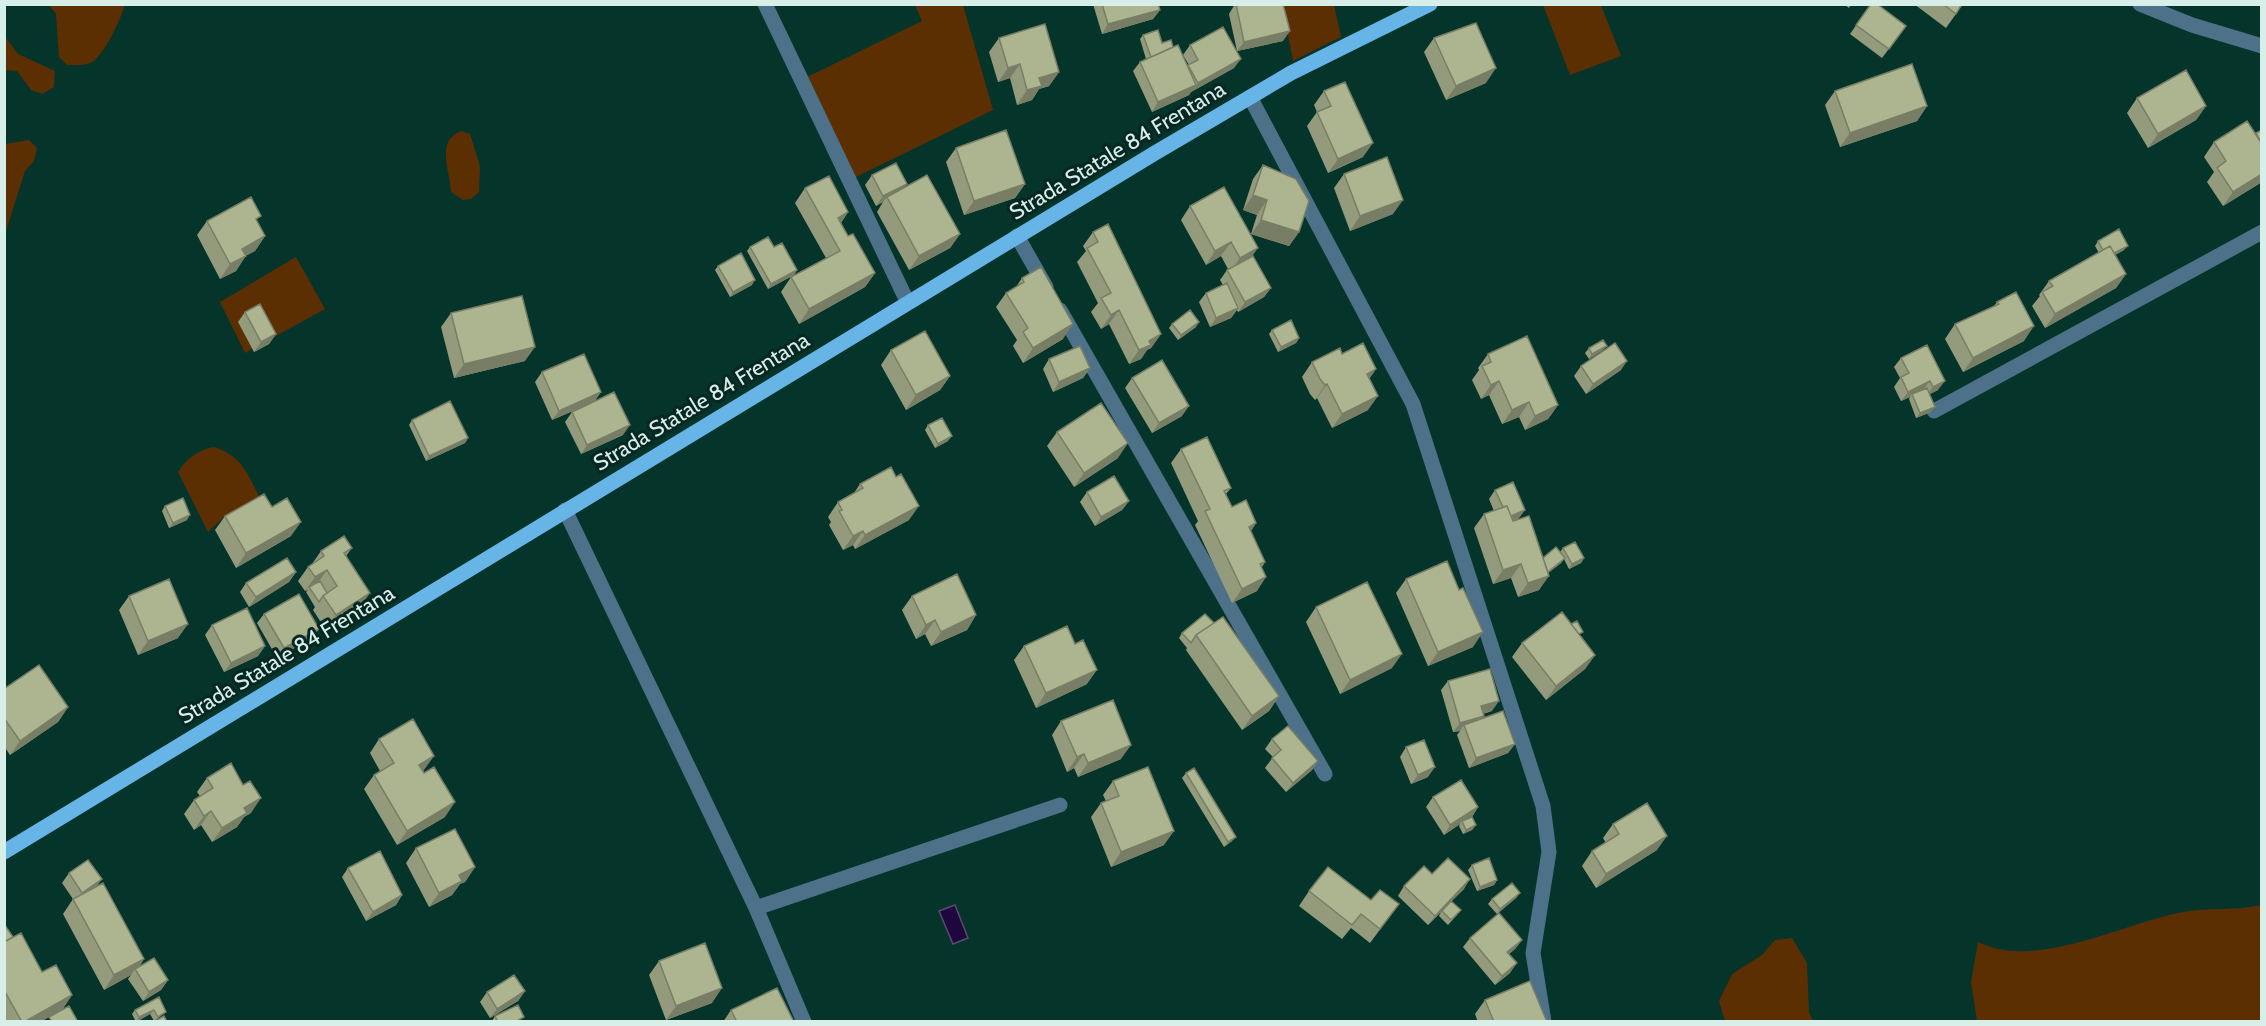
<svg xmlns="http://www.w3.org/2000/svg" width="2266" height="1026" font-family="Cabin,sans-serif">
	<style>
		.green { fill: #5b2f02 }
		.water { fill: #20063f; stroke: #574c72; stroke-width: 1.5 }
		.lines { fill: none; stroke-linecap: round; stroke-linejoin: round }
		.minor { stroke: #4c7189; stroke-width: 15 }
		.primary { stroke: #66b5e6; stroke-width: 15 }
		.wall { fill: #949b7c }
		.shaded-wall { fill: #787e65 }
		.building { fill: #acb490; stroke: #787e65; stroke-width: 1.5 }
		.labels { text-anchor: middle; stroke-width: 6; stroke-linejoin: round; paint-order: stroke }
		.street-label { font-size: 22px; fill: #d8eee8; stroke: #072822 }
	</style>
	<rect width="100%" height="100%" fill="#05342b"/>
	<!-- green -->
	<path class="green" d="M49,5H125C120,20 107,49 95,60C88,66 76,65 67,65L59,57L56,14Z
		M915,5H963L993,110L854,178L807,77L922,21Z
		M1282,5H1334L1341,37L1293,61Z
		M1543,5H1601L1621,56L1570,75Z
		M5,37L18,54L55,71L54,87L42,94L31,90L17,71L5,70Z
		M461,131L470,134L480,166L479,192L471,199L463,200L451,192C450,170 435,141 461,131Z
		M29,140L37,148L34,161L25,171L5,234V144Z
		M296,257L325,309L245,353L220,302Z
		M214,447C243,457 247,473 260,498L227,514L208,532L178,472C187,458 198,450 214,447Z
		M2261,905V1021H1977L1971,982L1978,942C2036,971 2123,923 2183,912C2209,907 2236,911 2261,905Z
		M1792,938L1807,963L1809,1012L1813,1021H1725L1719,1001L1732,974L1762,955L1775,940Z"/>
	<!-- water -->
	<path class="water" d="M955,905L968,938L953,944L939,911Z"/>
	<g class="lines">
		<!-- minor -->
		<path class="minor" d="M765,4L907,301
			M2140,4L2192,25L2262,46
			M1250,97L1413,404L1543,806L1549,852L1533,953L1544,1022
			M1017,236L1046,287
			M1060,310L1325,774
			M1934,411L2262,232
			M565,510L756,908L804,1022
			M756,908L1060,805"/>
		<!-- primary -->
		<path class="primary" d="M4,852L1155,153L1291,73L1430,4"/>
	</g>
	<!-- wall -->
	<path class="wall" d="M1093,4H1158L1160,10L1153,19L1102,34Z
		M1235,4H1283V41L1237,51L1229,14Z
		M1844,4H1851L1849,8Z
		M1871,4L1906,26L1882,58L1850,34Z
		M1914,4H1963L1946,28Z
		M1143,35L1173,47L1187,67L1189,65L1183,55L1190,45L1234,68L1191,92L1189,95L1152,112L1133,71L1140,62L1146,59L1140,39Z
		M999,38L1059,72L1049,86L1039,89L1032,100L1017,105L1010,78L998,82L989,52Z
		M1434,38L1486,83L1446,100L1424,52Z
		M1324,91L1363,157L1328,173L1307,126L1317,112L1314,105Z
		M1835,91L1927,106L1917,121L1840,147L1825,105Z
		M2137,98L2206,106L2196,120L2148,148L2127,113Z
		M2262,130V182L2223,206L2207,182L2214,172L2204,157L2214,142L2255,134Z
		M956,148L1025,184L1015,198L964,215L946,162Z
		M1263,165L1299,232L1289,246L1251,234L1257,215L1243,210L1253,179Z
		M1344,174L1393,214L1350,231L1334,188Z
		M872,175L904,188L960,234L950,248L909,270L877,212L883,202L876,206L865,185Z
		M805,188L848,212L841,223L848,236L875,273L865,287L799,324L781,292L791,277L826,258L795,203Z
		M1190,206L1252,256L1271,288L1264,297L1238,312L1237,310L1231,318L1210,327L1199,302L1206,293L1223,285L1220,280L1227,270L1228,269L1221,256L1206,265L1181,220Z
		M207,221H257L265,236L255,251L245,256L236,271L220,279L197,235Z
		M1093,232L1161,334L1151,348L1147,350L1141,359L1129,364L1109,324L1101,329L1091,312L1098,303L1077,262L1086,251L1083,246Z
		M2098,241L2124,250L2115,255L2126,274L2116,288L2045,328L2032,306L2040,296L2039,295L2049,281L2099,253L2095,246Z
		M750,247H774L797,270L794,275L768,289L747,251Z
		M718,266L752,285L730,297L715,270Z
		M1022,278L1063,339L1023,363L1013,346L1017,340L996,307L1006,293L1016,287Z
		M1997,302L2024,341L1963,372L1945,339L1955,324L1994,306Z
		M245,312L276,334L269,344L254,352L238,322Z
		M451,313L525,361L454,378L441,327Z
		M1172,324L1196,327L1178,340L1169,328Z
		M1272,330L1299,338L1296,343L1278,352L1269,334Z
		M1927,345L1938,390L1930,394L1931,412L1916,418L1909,399L1910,397L1901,401L1894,387L1900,378L1894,367L1901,358Z
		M1589,348L1603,350L1589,359L1585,353Z
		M891,350L950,376L940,390L906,410L881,365Z
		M1342,354L1376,369L1369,379L1368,410L1332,428L1317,398L1315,400L1310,394L1302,377L1312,362Z
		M1488,354L1558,405L1548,419L1525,430L1519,417L1502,424L1489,395L1481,399L1472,380L1479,370L1478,368Z
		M1049,359L1090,368L1083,378L1053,392L1043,369Z
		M1581,366L1621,370L1586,394L1574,376Z
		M542,372L601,392L594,402L552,420L535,382Z
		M1132,378L1182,416L1152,433L1125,388Z
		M572,412L623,435L581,454L565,422Z
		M412,420L468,438L465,443L426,461L409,425Z
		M928,425L948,441L935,448L925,430Z
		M1057,432L1118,458L1074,487L1047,446Z
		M1181,449L1231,488L1226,494L1232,507L1256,523L1251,531L1265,562L1262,567L1257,591L1232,603L1195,525L1198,521L1171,463Z
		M860,484L909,520L855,549L853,545L843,550L829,525L831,522L828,517L838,502L854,493Z
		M1495,490L1525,510L1518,519L1543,558L1560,552L1563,548L1584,558L1581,563L1569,569L1564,559L1561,563L1548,573L1539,590L1518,597L1511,578L1493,584L1474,528L1484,514L1494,511L1489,499Z
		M1087,492L1129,501L1122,510L1095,526L1080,502Z
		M165,506L187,520L169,528L162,511Z
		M272,507L291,536L236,568L215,530L225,516Z
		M352,548L346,556L360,607L326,630L313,610L315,607L306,592L308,590L305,591L298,581L308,567L312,564L321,551Z
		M296,572L289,582L249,607L240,592L246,583Z
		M1406,579L1459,590L1473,647L1428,666L1396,593Z
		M129,596L178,638L138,655L119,610Z
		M912,596L976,615L967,630L931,646L925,634L916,639L902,610Z
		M1316,607L1392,668L1340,694L1306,622Z
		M264,614L319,629L312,638L277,658L257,623Z
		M1205,614L1279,696L1269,711L1242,730L1186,650L1187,648L1179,638L1182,633Z
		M212,625L265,646L258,656L224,672L205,635Z
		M1581,636L1595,655L1585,669L1546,700L1512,657L1522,643Z
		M1024,646L1087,684L1036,708L1014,660Z
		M1448,681L1492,711L1483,714L1482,719L1515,744L1508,753L1469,768L1457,735L1460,731L1453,732L1441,690Z
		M4,689L68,707L58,722L10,755L4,746Z
		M1061,721L1121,759L1078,777L1074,768L1067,772L1052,735Z
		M379,739L424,770L423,771L445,817L397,845L364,789L374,775L380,771L370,753Z
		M1272,739L1318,761L1312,770L1286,792L1265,768L1273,757L1265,749Z
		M1406,747L1428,777L1411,784L1400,757Z
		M1186,773L1232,841L1224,847L1182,778Z
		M207,778L251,813L244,817L237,827L212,842L201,825L194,830L184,814L194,800L200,796L197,792Z
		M1113,781L1164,845L1111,867L1091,817L1101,803L1106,801L1103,795Z
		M1433,797L1478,807L1472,817L1476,825L1472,830L1463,834L1459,826L1460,824L1444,835L1426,807Z
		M1613,824L1657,850L1596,888L1582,866L1592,851L1606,843L1603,838Z
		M416,848L475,867L465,882L460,884L452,895L429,907L406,863Z
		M1472,865L1497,880L1494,885L1477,891L1468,870Z
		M348,868L402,895L396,905L366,921L342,877Z
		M69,873L97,886L144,959L139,967L168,980L161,990L143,1001L128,979L131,975L104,990L63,914L73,899L62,883Z
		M1432,874L1464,889L1451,901L1457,915L1448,925L1439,916L1441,912L1428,925L1398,896L1404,886Z
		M1309,891L1371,900L1399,904L1370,943L1351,928L1342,939L1299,906Z
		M1520,893L1516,898L1497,914L1488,904L1492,899Z
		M4,924L13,937L42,972L72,995L62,1010L40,1022H4Z
		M1470,938L1522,940L1515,949L1509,954L1510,973L1495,985L1463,947Z
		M659,961L712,1003L666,1020L649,975Z
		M525,991L518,1001L490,1018L480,1002L487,992Z
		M159,997L166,1012L154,1021L150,1014L136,1022L132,1014L135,1010Z
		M1485,1000L1547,1022H1478L1475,1014Z
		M731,1010L794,1022H723Z
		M495,1016L521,1022H492V1021Z"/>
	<!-- shaded-wall -->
	<path class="shaded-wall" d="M1160,10L1153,19L1102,34L1108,24Z
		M1290,31L1283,41L1237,51L1244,42Z
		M1241,59L1234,68L1191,92L1198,83Z
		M1020,64L1010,78L998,82L1008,68Z
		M1496,68L1486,83L1446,100L1456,86Z
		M1059,72L1049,86L1039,89L1032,100L1017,105L1027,90L1039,78Z
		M1196,85L1189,95L1152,112L1158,102Z
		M1927,106L1917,121L1840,147L1850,133Z
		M2206,106L2196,120L2148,148L2158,134Z
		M1373,143L1363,157L1328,173L1338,159Z
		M2262,174V182L2223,206L2233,192Z
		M907,184L900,193L887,197L883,202L876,206L883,196Z
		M1025,184L1015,198L964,215L974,201Z
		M1253,195L1267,200L1257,215L1243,210Z
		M1403,200L1393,214L1350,231L1360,216Z
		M848,212L839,226L828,232L838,218Z
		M1261,220L1299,232L1289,246L1251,234Z
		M960,234L950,248L909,270L919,256Z
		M265,236L255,251L232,263L242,249Z
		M1231,242L1221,256L1206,265L1215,251Z
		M2128,246L2124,250L2103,262L2107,257Z
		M1258,248L1248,262L1230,272L1240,258Z
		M246,256L236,271L220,279L230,264Z
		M797,270L794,275L768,289L771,284Z
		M875,273L865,287L799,324L809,309Z
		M2126,274L2116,288L2045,328L2055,314Z
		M755,280L752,285L730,297L733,292Z
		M1271,288L1264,297L1238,312L1245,302Z
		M1238,308L1231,318L1210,327L1216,318Z
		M1119,310L1109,324L1101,329L1111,315Z
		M1199,322L1196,327L1178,340L1181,335Z
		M1073,324L1063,339L1023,363L1033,348Z
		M2034,326L2024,341L1963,372L1973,358Z
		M276,334L269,344L254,352L261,342Z
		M1161,334L1151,348L1147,350L1141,359L1129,364L1139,350L1149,341Z
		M1299,338L1296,343L1278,352L1281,347Z
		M1607,346L1603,350L1589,359L1592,354Z
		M535,347L525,361L454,378L464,364Z
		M1627,361L1621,370L1586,394L1593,384Z
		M1090,368L1083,378L1053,392L1059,382Z
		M1376,369L1366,383L1367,374Z
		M950,376L940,390L906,410L916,395Z
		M1499,381L1489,395L1481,399L1491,385Z
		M1930,381L1923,390L1912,394L1910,397L1901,401L1908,392Z
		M1945,381L1938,390L1926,396L1933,387Z
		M1327,384L1317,398L1315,400L1325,385Z
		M601,392L594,402L552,420L559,411Z
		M1378,396L1368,410L1332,428L1342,414Z
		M1529,402L1519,417L1502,424L1512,410Z
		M1558,405L1548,419L1525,430L1535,416Z
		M1189,406L1182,416L1152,433L1159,423Z
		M1935,407L1931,412L1916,418L1920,413Z
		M630,425L623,435L581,454L587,445Z
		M952,436L948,441L935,448L938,444Z
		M468,438L465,443L426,461L429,456Z
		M1128,443L1118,458L1074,487L1084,473Z
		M1129,501L1122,510L1095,526L1101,517Z
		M919,506L909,520L855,549L865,535Z
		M1525,510L1518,519L1501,527L1508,517Z
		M190,515L187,520L169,528L173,523Z
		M301,522L291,536L236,568L246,553Z
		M1256,523L1247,537L1249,527Z
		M863,531L853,545L843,550L853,536Z
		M1565,558L1561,563L1542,578L1545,574Z
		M1584,558L1581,563L1569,569L1572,564Z
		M1521,564L1511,578L1493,584L1503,570Z
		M327,570L317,584L309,587L305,591L315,577Z
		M296,572L289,582L249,607L256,597Z
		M1549,576L1539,590L1518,597L1528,583Z
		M1266,577L1257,591L1232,603L1242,589Z
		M370,593L360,607L326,630L336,615Z
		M976,615L967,630L931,646L941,632Z
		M935,620L925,634L916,639L926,625Z
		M188,624L178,638L138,655L148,641Z
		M319,629L312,638L277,658L284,648Z
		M1483,632L1473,647L1428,666L1438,652Z
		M265,646L258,656L224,672L231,663Z
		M1402,654L1392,668L1340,694L1350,680Z
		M1595,655L1585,669L1546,700L1556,686Z
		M1097,670L1087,684L1036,708L1046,693Z
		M1279,696L1269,711L1242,730L1252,716Z
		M1499,701L1492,711L1474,716L1481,706Z
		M68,707L58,722L10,755L20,741Z
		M1484,716L1477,726L1464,725L1460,731L1453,732L1460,723Z
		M1515,744L1508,753L1469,768L1476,758Z
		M1131,745L1121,759L1078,777L1088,763Z
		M1084,754L1074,768L1067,772L1077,757Z
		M434,756L424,770L409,779L419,765Z
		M1318,761L1312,770L1286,792L1293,783Z
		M1435,767L1428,777L1411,784L1418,775Z
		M261,798L251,813L244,817L237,827L212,842L222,828L244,808Z
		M455,802L445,817L397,845L407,831Z
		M1478,807L1472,817L1462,821L1460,824L1444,835L1450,825Z
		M211,811L201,825L194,830L204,816Z
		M1476,825L1472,830L1463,834L1466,830Z
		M1174,831L1164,845L1111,867L1121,852Z
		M1667,836L1657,850L1596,888L1606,874Z
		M1236,837L1232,841L1224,847L1228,842Z
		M475,867L465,882L460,884L452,895L429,907L439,893L459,875Z
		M102,879L95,889L75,902L82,893Z
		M1470,879L1464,889L1428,925L1435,916Z
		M1497,880L1494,885L1477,891L1480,887Z
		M1520,893L1516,898L1497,914L1500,909Z
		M402,895L396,905L366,921L373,912Z
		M1522,940L1515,949L1501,961L1507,952Z
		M144,959L136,971L135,969L131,975L104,990L114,975Z
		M1517,963L1510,973L1495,985L1502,976Z
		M168,980L161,990L143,1001L149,992Z
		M722,988L712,1003L666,1020L676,1006Z
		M525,991L518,1001L490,1018L497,1009Z
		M72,995L62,1010L40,1022H24Z
		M154,1010L150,1014L136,1022L139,1017Z"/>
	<!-- building -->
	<path class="building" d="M1102,4H1158L1160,10L1108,24Z
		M1236,4H1283L1290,31L1244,42Z
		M1871,4H1877L1906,26L1889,49L1856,25Z
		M1943,4H1962L1956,14Z
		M1476,23L1496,68L1456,86L1434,38Z
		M1045,24L1059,72L1039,78L1042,86L1027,90L1020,64L1008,68L999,38Z
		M1223,27L1241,59L1198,83L1188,65L1198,60L1190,45Z
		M1158,30L1162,43L1171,40L1173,47L1151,57L1143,35Z
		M1178,45L1196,85L1158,102L1140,62Z
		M1912,64L1927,106L1850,133L1835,91Z
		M2186,70L2206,106L2158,134L2137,98Z
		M1345,82L1373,143L1338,159L1317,112L1331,106L1324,91Z
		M2247,121L2262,144V174L2233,192L2217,168L2226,161L2214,142Z
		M1006,130L1025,184L974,201L956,148Z
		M2262,130V144L2256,133Z
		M1387,157L1403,200L1360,216L1344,174Z
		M896,163L907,184L883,196L872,175Z
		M1263,165L1296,179L1309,201L1299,232L1261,220L1267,200L1253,195Z
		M927,175L960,234L919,256L887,197Z
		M829,176L848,212L838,218L848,236L853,234L875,273L809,309L791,277L840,251L805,188Z
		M1224,187L1258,248L1240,258L1231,242L1215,251L1190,206Z
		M251,197L261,216L256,219L265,236L242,249L246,256L230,264L207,221Z
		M1108,224L1161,334L1149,341L1151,345L1139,350L1119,310L1111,315L1101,298L1111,293L1087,248L1098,242L1093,232Z
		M2119,229L2128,246L2114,253L2110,246L2103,250L2098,241Z
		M768,237L774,247L782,243L797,270L771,284L750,247Z
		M2110,246L2126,274L2055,314L2042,292L2053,286L2049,281Z
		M741,253L755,280L733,292L718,266Z
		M1253,256L1271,288L1245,302L1227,270Z
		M1041,267L1073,324L1033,348L1023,332L1028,328L1006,293L1024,282L1022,278Z
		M1227,283L1238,308L1216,318L1206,293Z
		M2016,292L2034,326L1973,358L1955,324L1999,304L1997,302Z
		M522,296L535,347L464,364L451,313Z
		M260,304L276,334L261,342L245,312Z
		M1190,310L1199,322L1181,335L1172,324Z
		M1291,320L1299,338L1281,347L1272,330Z
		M925,331L950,376L916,395L891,350Z
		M1527,336L1558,405L1535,416L1529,402L1512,410L1499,381L1491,385L1482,366L1491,362L1488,354Z
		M1603,340L1607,346L1592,354L1589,348Z
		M1363,343L1376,369L1367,374L1378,396L1342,414L1327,384L1325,385L1320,379L1312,362L1340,348L1342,354Z
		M1615,343L1627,361L1593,384L1581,366Z
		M1927,345L1945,381L1933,387L1930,381L1908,392L1901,377L1909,373L1901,358Z
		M1080,346L1090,368L1059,382L1049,359Z
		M584,354L601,392L559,411L542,372Z
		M1162,360L1189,406L1159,423L1132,378Z
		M1927,388L1935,407L1920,413L1912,394Z
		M614,392L630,425L587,445L572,412Z
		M450,401L468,438L429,456L412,420Z
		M1101,403L1128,443L1084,473L1057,432Z
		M942,418L952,436L938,444L928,425Z
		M1207,437L1231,488L1224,491L1232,507L1246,500L1256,523L1249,527L1265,562L1260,564L1266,577L1242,589L1205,511L1210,509L1181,449Z
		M891,467L896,477L901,474L919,506L865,535L863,531L853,536L839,511L842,510L838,502L863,488L860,484Z
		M1114,476L1129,501L1101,517L1087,492Z
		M1513,482L1525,510L1511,516L1507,506L1503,507L1495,490Z
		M264,494L272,507L287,498L301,522L246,553L225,516Z
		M183,498L190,515L173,523L165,506Z
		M1507,506L1513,521L1529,516L1549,576L1528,583L1521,564L1503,570L1484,514Z
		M344,536L352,548L344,553L370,593L336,615L323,596L337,586L327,570L315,577L308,567L324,556L321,551Z
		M1575,542L1584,558L1572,564L1563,548Z
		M1556,547L1565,558L1548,572L1543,558Z
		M287,558L296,572L256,597L246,583Z
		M1447,561L1459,590L1463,588L1483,632L1438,652L1406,579Z
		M957,574L976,615L941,632L935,620L926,625L912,596Z
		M169,579L188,624L148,641L129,596Z
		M320,581L327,593L323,596L319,602L309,587Z
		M1367,582L1402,654L1350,680L1316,607Z
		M299,594L319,629L284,648L264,614Z
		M247,608L265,646L231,663L212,625Z
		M1562,612L1595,655L1556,686L1522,643Z
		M1205,614L1214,623L1196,635L1191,643L1182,633Z
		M1223,617L1279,696L1252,716L1196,635Z
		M1577,621L1583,632L1579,634L1571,624Z
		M1067,626L1075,644L1083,640L1097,670L1046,693L1024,646Z
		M39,665L68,707L20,741L4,718V689Z
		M1490,669L1499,701L1481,706L1484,716L1460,723L1448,681Z
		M1113,700L1131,745L1088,763L1084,754L1077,757L1061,721Z
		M1503,711L1515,744L1476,758L1464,725Z
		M413,719L434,756L419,765L424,773L434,767L455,802L407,831L374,775L394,763L379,739Z
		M1288,726L1318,761L1293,783L1272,758L1281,750L1272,739Z
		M1424,740L1435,767L1418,775L1406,747Z
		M231,763L243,785L250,781L261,798L244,808L247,813L222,828L211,811L204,816L194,800L213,788L207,778Z
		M1148,767L1174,831L1121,852L1101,803L1119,796L1113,781Z
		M1194,768L1236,837L1228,842L1186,773Z
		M1461,780L1478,807L1450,825L1433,797Z
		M1647,803L1667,836L1606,874L1592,851L1619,834L1613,824Z
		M1472,817L1476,825L1466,830L1462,821Z
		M455,829L475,867L459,875L462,881L439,893L416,848Z
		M380,851L402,895L373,912L348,868Z
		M1448,858L1470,879L1435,916L1404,886L1424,866L1432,874Z
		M1489,858L1497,880L1480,887L1472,865Z
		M88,860L102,879L82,893L69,873Z
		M1328,867L1371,900L1380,890L1399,904L1380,929L1361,914L1352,925L1309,891Z
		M103,883L144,959L114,975L73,899Z
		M1512,883L1520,893L1500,909L1492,899Z
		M1451,901L1461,910L1451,920L1442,911Z
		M1499,913L1522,940L1507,952L1517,963L1502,976L1470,938Z
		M4,924L13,937L4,942Z
		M21,933L42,972L56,965L72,995L24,1022H22L4,990V942Z
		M705,943L722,988L676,1006L659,961Z
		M154,958L168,980L149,992L135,969Z
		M514,975L525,991L497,1009L487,992Z
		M1530,981L1547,1022H1494L1485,1000Z
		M777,988L794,1022H737L731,1010Z
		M159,997L166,1012L158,1017L154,1010L139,1017L135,1010Z
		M518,1005L524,1017L515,1022H498L495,1016Z
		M69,1006L78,1022H52L49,1017Z
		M164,1016L167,1022H153Z"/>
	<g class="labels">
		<!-- street labels -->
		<g class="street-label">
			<text transform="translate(1117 150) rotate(-31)" y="8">Strada Statale 84 Frentana</text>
			<text transform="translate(701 401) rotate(-31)" y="8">Strada Statale 84 Frentana</text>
			<text transform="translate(286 654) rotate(-31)" y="8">Strada Statale 84 Frentana</text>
		</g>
	</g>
	<!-- border -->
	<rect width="2266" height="1026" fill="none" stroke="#d8eee8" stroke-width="12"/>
</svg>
